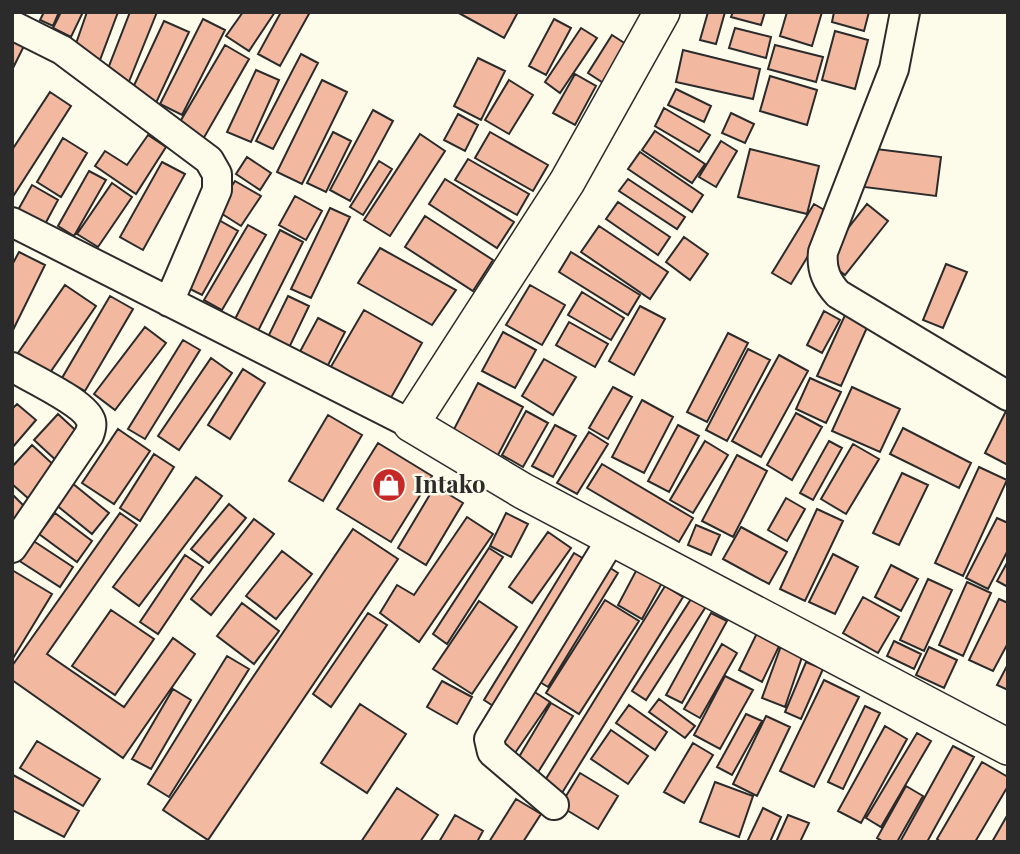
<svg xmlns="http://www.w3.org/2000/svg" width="1020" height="854" font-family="'Playfair Display',serif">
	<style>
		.building { fill: #f2b8a0; stroke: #2b2b2b; stroke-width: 2 }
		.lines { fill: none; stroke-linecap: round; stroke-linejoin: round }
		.minor-casing { stroke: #2b2b2b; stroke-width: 32 }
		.tertiary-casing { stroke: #2b2b2b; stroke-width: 38 }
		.minor { stroke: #fdfbea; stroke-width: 28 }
		.tertiary { stroke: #fdfbea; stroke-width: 35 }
		.labels { text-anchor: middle; stroke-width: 5; stroke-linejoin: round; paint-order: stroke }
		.poi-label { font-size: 24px; font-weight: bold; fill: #2b2b2b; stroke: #fdfbea; text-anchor: start }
	</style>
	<rect width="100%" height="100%" fill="#fdfbea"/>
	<!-- building -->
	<path class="building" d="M44,12H59L53,26L40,20Z
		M61,12H83L71,37L53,28Z
		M87,12H118L97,68L72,55Z
		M130,12H157L124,94L104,79Z
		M243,12H275L249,51L226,36Z
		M281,12H310L280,66L258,54Z
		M457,12H518L504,38Z
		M708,12H725L716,44L700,40Z
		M733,12H765L761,25L731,17Z
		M787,12H822L812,46L780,36Z
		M834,12H869L864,31L832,22Z
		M203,19L225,30L182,115L160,104Z
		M554,19L571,28L546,75L529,66Z
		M164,21L189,32L155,105L130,94Z
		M581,28L597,38L560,93L545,82Z
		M735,28L771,37L766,58L729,48Z
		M835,31L868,40L855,89L822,80Z
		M612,35L629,46L605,84L588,73Z
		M12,40L24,46L13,68H12Z
		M225,45L249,59L202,141L177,127Z
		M775,45L823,57L816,82L768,69Z
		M683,50L760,69L753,99L676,82Z
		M301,54L318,63L273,149L256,141Z
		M478,58L505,71L481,120L454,106Z
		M256,70L279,80L251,142L227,132Z
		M575,74L596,86L575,125L553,113Z
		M770,76L817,90L807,125L760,111Z
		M322,80L347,92L302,184L277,172Z
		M509,80L533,95L509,134L485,120Z
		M676,89L711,106L704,122L668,105Z
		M50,92L71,106L12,198V150Z
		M664,108L710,135L699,152L655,126Z
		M373,110L393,121L350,201L330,190Z
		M731,113L754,124L745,143L722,133Z
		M458,114L478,125L465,151L444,140Z
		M655,131L705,164L692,183L642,150Z
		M333,132L351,141L326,192L307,183Z
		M490,132L548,165L533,191L475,158Z
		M420,134L445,151L390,236L364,220Z
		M148,135L166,147L136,194L95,166L105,151L127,165Z
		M63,138L87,153L61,197L37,182Z
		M721,141L737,151L716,187L699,177Z
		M868,148L941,157L936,196L864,187Z
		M750,149L819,166L807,214L738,197Z
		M640,152L703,195L692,212L628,169Z
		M247,157L271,173L260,190L236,174Z
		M468,159L529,194L517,215L455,180Z
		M379,161L392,169L363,215L350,207Z
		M162,162L185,174L143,250L120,237Z
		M89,171L106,180L74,236L58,226Z
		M445,179L514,222L497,248L429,204Z
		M628,179L685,217L677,229L619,191Z
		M235,181L261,196L241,226L216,210Z
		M112,183L132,197L98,247L77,234Z
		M32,185L58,200L44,226L18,210Z
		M295,196L322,211L306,240L279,225Z
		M618,202L670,237L658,255L606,219Z
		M814,204L833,215L791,284L772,273Z
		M867,204L888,221L845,275L824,259Z
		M330,208L350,217L311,298L291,289Z
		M425,216L493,260L473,291L405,247Z
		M217,219L238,231L202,295L180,284Z
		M248,225L266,235L222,310L204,300Z
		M599,226L668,272L650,299L581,252Z
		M280,230L303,242L256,335L233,323Z
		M684,237L708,254L690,280L666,262Z
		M380,248L456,290L432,325L358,283Z
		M19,252L45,265L12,332V265Z
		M571,252L640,295L628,315L559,272Z
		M946,264L967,272L943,328L923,320Z
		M65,285L96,306L49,374L18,353Z
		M530,285L565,305L542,345L506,325Z
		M582,292L624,318L611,340L568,315Z
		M110,296L133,309L85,391L62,378Z
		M288,296L309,306L287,352L266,341Z
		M640,306L665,319L634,375L609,361Z
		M364,310L422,343L388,403L329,370Z
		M824,311L840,320L822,353L807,345Z
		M846,313L869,323L841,386L817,376Z
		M318,318L345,332L324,373L296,359Z
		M569,322L608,344L595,367L556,345Z
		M145,327L166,343L115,410L94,394Z
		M503,332L536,350L515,388L482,371Z
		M728,333L748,343L707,422L687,412Z
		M183,340L200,350L145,439L128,429Z
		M748,349L770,360L727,441L706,430Z
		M779,355L808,371L761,457L732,441Z
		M211,358L232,373L179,450L158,436Z
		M544,359L576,377L553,415L522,396Z
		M243,369L265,383L230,439L208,425Z
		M810,378L841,392L826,423L796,409Z
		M478,383L523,407L497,457L452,433Z
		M613,387L632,397L608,439L589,428Z
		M852,387L900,409L880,452L832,431Z
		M642,400L673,417L644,473L612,457Z
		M17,404L36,420L12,448V409Z
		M1008,407V465L985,453Z
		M526,411L548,423L523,467L502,455Z
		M796,413L822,427L792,480L767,465Z
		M58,414L83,437L59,463L34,440Z
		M328,415L362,435L323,501L289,481Z
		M555,425L576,436L553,477L532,466Z
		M678,425L699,436L669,492L648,481Z
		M903,428L971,463L959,488L890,454Z
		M118,429L150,451L114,504L82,483Z
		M589,432L608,444L577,494L557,483Z
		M705,441L728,455L693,513L670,500Z
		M829,441L842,448L813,500L800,493Z
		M378,443L432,476L391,542L337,509Z
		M853,444L879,459L846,514L821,499Z
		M32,445L57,468L29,499L12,484V467Z
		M154,454L174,467L140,521L120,508Z
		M737,455L767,471L733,537L702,521Z
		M602,464L693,518L679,542L587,488Z
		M979,467L1007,480L963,576L935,563Z
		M902,473L928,485L899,545L873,533Z
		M196,477L222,496L139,606L113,587Z
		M72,483L109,513L92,534L55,504Z
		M435,486L463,503L426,565L398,548Z
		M12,494L28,510L12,525Z
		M786,498L805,509L787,541L768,530Z
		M229,504L246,518L209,563L191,549Z
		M817,509L843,521L805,601L780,589Z
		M55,513L92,541L77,562L39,534Z
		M120,513L137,525L47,654L124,707L173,638L195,654L123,758L12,680V666Z
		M506,513L528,524L511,557L490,546Z
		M467,517L493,534L419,642L380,613L397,585L414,595Z
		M997,518L1008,523V550L988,589L966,578Z
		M254,519L274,534L211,615L191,599Z
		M696,525L720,535L711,555L688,545Z
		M741,527L787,552L769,584L723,559Z
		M353,529L398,559L208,840L163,810Z
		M548,532L571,548L532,603L509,587Z
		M32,540L73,567L60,587L18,560Z
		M489,548L503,557L447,644L433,634Z
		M282,551L312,574L276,619L246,596Z
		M574,553L591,563L501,711L484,700Z
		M833,554L858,567L835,614L809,602Z
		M185,555L203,567L158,634L140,622Z
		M1008,561V587L997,581Z
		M601,562L618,573L548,687L530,676Z
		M891,565L918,579L901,611L875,597Z
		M637,569L662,583L642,619L618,605Z
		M12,570L52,594L12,660Z
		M928,579L952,590L924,651L900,640Z
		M967,582L991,593L963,656L939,645Z
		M665,586L683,597L562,793L544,782Z
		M693,596L707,605L646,700L632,691Z
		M863,597L899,617L878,653L843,633Z
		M999,599L1008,603V643L993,671L969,660Z
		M605,600L639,621L579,714L546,693Z
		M479,601L517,627L472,694L433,669Z
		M242,603L279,631L254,664L217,636Z
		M111,610L154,639L115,695L72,666Z
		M368,613L387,625L331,707L313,694Z
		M711,613L727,621L682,703L666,695Z
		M758,631L781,642L762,682L739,670Z
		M894,641L921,654L914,669L887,656Z
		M722,644L737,653L700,718L684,709Z
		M781,646L803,654L785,707L762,698Z
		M929,647L957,660L944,688L916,675Z
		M227,656L249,669L169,797L148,784Z
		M806,662L823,669L801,719L785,712Z
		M1008,664V690L997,685Z
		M725,676L753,690L720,749L694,735Z
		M824,680L859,697L814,787L780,771Z
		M442,681L472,697L457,724L427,707Z
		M173,689L191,700L151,769L132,759Z
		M530,689L550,702L513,756L494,744Z
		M659,699L695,726L685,738L649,712Z
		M551,703L573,716L537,774L516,762Z
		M360,704L406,734L367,793L321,763Z
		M629,705L667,732L655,750L616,723Z
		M865,706L880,713L843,789L828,782Z
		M746,714L762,721L732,775L717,767Z
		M766,716L790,727L757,796L733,784Z
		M885,726L907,739L861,823L838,811Z
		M611,730L648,756L628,784L591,759Z
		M917,733L931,741L881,827L866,818Z
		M37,741L100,779L83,806L20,768Z
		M693,743L713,755L684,803L664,792Z
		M953,746L974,757L927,842H900Z
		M982,762L1008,777V786L975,842H941L937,839Z
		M580,773L618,796L598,829L560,806Z
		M13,775L79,811L64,837L12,810Z
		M715,782L753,796L739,837L700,822Z
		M906,786L923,796L897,842H884L877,838Z
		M397,788L438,815L420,842H361Z
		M516,799L541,814L523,842H489Z
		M763,808L781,817L770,842H747Z
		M1008,814V842H992Z
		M455,815L483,831L477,842H439Z
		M788,815L809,823L800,842H776Z"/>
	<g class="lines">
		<!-- minor casing -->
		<g class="minor-casing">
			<path id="minor" d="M905,12L894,69L823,252C821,270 827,282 838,294L1008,396
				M12,25L62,50L209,160L217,174V190L169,302
				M12,222L411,424
				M12,367C29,377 83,402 90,419C93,424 91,430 89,435L12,548
				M554,805L492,752L489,739L612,538"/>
		</g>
		<!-- tertiary casing -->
		<g class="tertiary-casing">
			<path id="tertiary" d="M662,12L567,182L411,424L523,491L1008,747"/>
		</g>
		<!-- minor -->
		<use href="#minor" class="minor"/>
		<!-- tertiary -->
		<use href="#tertiary" class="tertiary"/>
	</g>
	<!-- icons -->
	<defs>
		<g id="shop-disc" transform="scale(1.75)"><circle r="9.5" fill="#c62828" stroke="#fdfbea"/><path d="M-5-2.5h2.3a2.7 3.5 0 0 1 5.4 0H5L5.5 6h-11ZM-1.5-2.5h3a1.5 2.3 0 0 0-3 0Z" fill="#fff"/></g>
	</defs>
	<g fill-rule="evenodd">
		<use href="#shop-disc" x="389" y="485"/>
	</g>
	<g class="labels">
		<!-- poi labels -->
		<g class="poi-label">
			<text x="414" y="493">Intako</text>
		</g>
	</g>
	<!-- border -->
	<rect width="1020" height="854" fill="none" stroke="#2b2b2b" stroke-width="28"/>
</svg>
